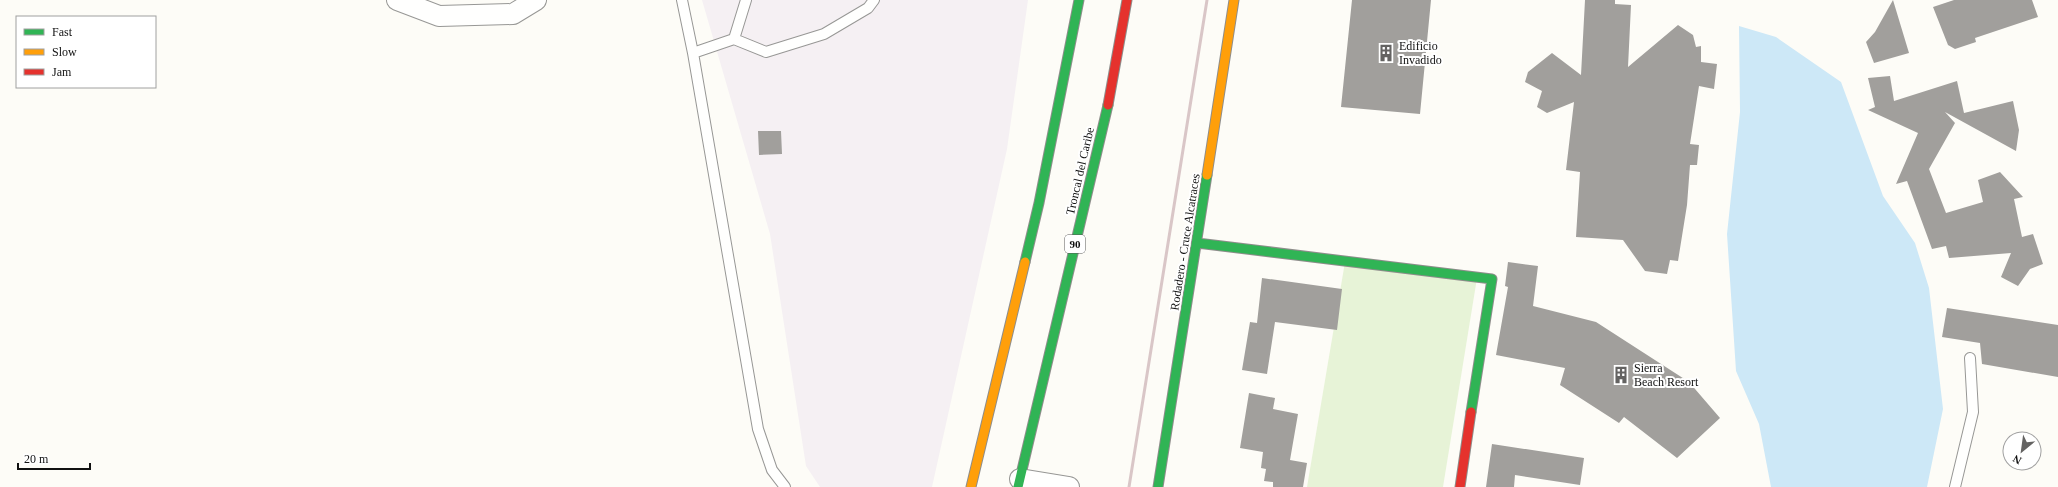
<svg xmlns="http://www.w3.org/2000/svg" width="2058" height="487" font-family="'Times New Roman',serif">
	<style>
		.industrial { fill: #f5f0f3 }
		.green { fill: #e7f3d7 }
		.water { fill: #cde8f7 }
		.building { fill: #a19f9c }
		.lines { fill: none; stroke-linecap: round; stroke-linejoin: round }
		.lane-casing { stroke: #979795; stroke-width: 12 }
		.street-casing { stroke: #979795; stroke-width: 22 }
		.fast-casing { stroke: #8e8d8b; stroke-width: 11 }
		.slow-casing { stroke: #8e8d8b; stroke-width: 11 }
		.jam-casing { stroke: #8e8d8b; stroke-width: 11 }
		.lane { stroke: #fffffe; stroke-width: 10 }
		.street { stroke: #fffffe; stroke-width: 20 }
		.fast { stroke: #30b455; stroke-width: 9 }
		.slow { stroke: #ff9f0a; stroke-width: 9 }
		.jam { stroke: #e5322d; stroke-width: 9 }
		.rail { stroke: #d9c6c7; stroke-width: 3 }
		.labels { text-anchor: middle; stroke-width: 4; stroke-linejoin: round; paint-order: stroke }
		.shield { fill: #fff; stroke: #585858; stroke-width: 1 }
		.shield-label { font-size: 11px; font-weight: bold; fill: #111 }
		.poi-label { font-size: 12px; fill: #111; stroke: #fff; text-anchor: start }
		.street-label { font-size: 12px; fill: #111; stroke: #fff }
	</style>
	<rect width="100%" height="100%" fill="#fdfcf7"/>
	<!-- industrial -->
	<path class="industrial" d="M702,0H1028L1007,149L932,487H820L806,466L770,234Z"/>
	<!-- green -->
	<path class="green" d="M1345,262L1477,278L1443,487H1307Z"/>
	<!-- water -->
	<path class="water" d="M1739,26L1776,37L1841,82L1883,196L1915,243L1929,288L1943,409L1927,487H1771L1759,424L1736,371L1727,234L1740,112Z"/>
	<!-- building -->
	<path class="building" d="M1352,0H1431L1420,114L1341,107Z
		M1585,0H1615V4L1631,5L1628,67L1678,25L1693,35L1696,47L1701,46V62L1717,64L1714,89L1699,86L1690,144L1699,145L1697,165H1690L1687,205L1678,261L1670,260L1667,274L1645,271L1623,240L1576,237L1580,172L1566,170L1574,102L1547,113L1537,107L1542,91L1525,82L1528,72L1552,53L1581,75Z
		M1893,0L1909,53L1874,63L1866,42L1875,32Z
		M1954,0H2032L2038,17L1975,38L1976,42L1955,49L1948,45L1933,7Z
		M1890,76L1894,101L1957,81L1964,113L2013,101L2019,130L2016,151L1945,112L1955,123L1929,169L1946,213L1983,202L1978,180L2000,172L2023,197L2014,199L2022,237L2033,234L2043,264L2030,269L2018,286L2001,277L2011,253L1949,258L1946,246L1932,249L1907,181L1896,184L1918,133L1868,110L1875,107L1868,78Z
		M758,131H781L782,154L759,155Z
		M1508,262L1538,266L1533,306L1596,322L1689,382L1720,418L1677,458L1624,417L1619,423L1560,385L1565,368L1496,355L1508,287L1505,286Z
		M1262,278L1342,289L1337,330L1275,322L1267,374L1242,370L1250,322L1257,323Z
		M1947,308L2058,325V377L1982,364L1980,343L1942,337Z
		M1249,393L1275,398L1273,409L1298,414L1290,460L1307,463L1303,487H1273V482L1264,481L1266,469L1261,468L1263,452L1240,448Z
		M1492,444L1584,458L1580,485L1515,475L1514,487H1486Z"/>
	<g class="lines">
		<!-- lane casing -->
		<g class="lane-casing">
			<path id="lane" d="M682,0L693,53L758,429L772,470L785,487
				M734,39L746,0
				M693,53L734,39L766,52L824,34L868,8L874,0
				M1955,487L1973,412L1970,358"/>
		</g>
		<!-- street casing -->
		<g class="street-casing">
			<path id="street" d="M397,0L439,16L513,14L536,0
				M1020,479L1069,487"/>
		</g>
		<!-- fast casing -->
		<g class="fast-casing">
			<path id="fast" d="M1197,243L1492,279L1471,412
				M1025,262L1039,203L1079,0
				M1018,487L1108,105
				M1158,487L1207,175"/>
		</g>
		<!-- slow casing -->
		<g class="slow-casing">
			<path id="slow" d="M1207,175L1234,0
				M971,487L1025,262"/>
		</g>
		<!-- jam casing -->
		<g class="jam-casing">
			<path id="jam" d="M1108,105L1127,0
				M1460,487L1471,412"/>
		</g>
		<!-- lane -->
		<use href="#lane" class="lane"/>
		<!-- street -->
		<use href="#street" class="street"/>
		<!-- fast -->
		<use href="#fast" class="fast"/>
		<!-- slow -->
		<use href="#slow" class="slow"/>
		<!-- jam -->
		<use href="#jam" class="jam"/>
		<!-- rail -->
		<path class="rail" d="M1129,487L1207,0"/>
	</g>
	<!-- icons -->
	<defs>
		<g id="building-bare" transform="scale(1.38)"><path d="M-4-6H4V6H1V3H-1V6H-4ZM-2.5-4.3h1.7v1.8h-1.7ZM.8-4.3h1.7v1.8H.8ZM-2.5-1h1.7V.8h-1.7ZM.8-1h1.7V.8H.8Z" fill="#646362" stroke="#fff" stroke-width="2.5" paint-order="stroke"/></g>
	</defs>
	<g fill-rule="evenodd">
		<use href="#building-bare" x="1386" y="53"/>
		<use href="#building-bare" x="1621" y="375"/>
	</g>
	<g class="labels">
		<!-- shield labels -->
		<rect class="shield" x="1065" y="235" width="20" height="18" rx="3"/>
		<g class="shield-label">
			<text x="1075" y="248">90</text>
		</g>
		<!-- poi labels -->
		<g class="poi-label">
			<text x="1399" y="50">Edificio<tspan x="1399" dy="14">Invadido</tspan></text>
			<text x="1634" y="372">Sierra<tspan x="1634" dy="14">Beach Resort</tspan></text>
		</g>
		<!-- street labels -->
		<g class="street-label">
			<text transform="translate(1080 171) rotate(-77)" y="4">Troncal del Caribe</text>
			<text transform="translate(1185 242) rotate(-81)" y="4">Rodadero - Cruce Alcatraces</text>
		</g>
	</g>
	<!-- legend -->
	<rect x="16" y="16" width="140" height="72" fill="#ffffff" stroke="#a0a0a0"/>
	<rect x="24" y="29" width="20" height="6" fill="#30b455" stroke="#a0a0a0"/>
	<text x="52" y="36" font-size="12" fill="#111111">Fast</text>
	<rect x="24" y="49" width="20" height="6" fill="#ff9f0a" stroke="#a0a0a0"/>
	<text x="52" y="56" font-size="12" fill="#111111">Slow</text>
	<rect x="24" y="69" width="20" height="6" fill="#e5322d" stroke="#a0a0a0"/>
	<text x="52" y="76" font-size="12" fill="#111111">Jam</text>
	<!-- north arrow -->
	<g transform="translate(2022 451) rotate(209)"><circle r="19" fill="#ffffff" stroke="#a0a0a0"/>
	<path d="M0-3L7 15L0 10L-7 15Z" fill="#646362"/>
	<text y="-6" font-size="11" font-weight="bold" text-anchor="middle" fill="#111111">N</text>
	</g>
	<!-- scale -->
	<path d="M18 463v6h72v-6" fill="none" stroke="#111111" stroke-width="2"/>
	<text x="24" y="463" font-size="12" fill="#111111" stroke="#ffffff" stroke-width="3" paint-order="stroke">20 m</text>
</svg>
